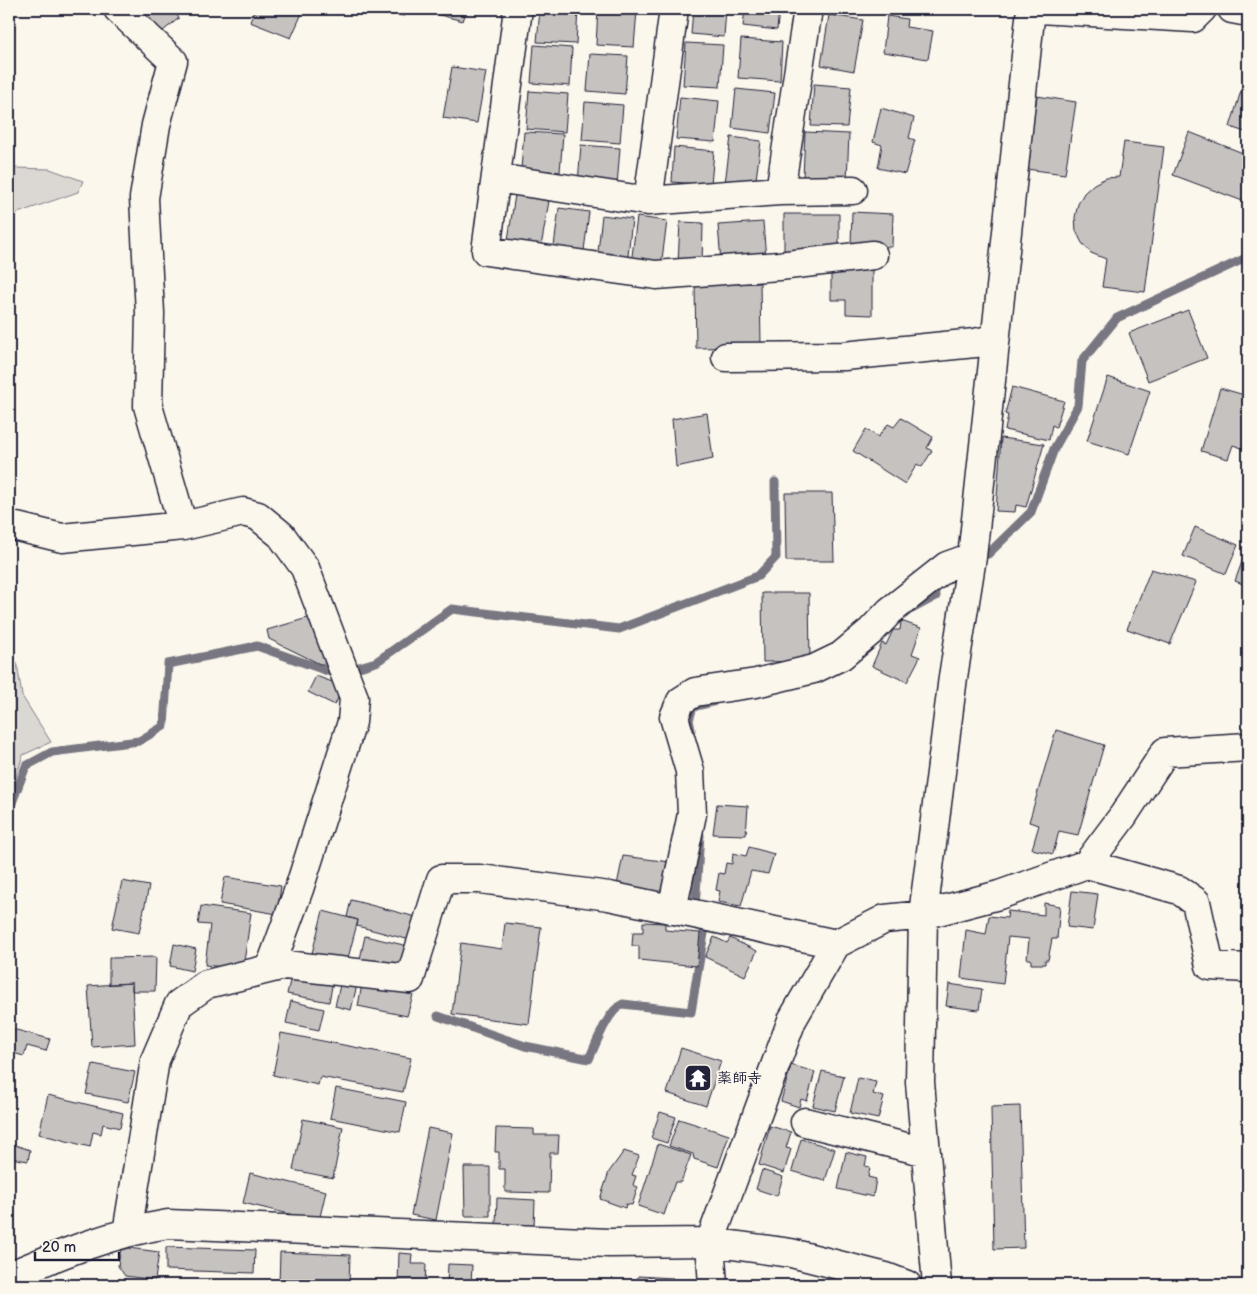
<svg xmlns="http://www.w3.org/2000/svg" width="1257" height="1294" font-family="'Balsamiq Sans','Klee One',sans-serif">
	<style>
		.green { fill: #dbd8d3; stroke: #7e7d87 }
		.lines { fill: none; stroke-linecap: round; stroke-linejoin: round }
		.stream { stroke: #787681; stroke-width: 9 }
		.building { fill: #c6c2c0; stroke: #22223b }
		.minor-casing { stroke: #22223b; stroke-width: 31 }
		.minor { stroke: #fbf7ec; stroke-width: 28 }
		.labels { text-anchor: middle; stroke-width: 4; stroke-linejoin: round; paint-order: stroke }
		.poi-label { font-size: 15px; font-weight: bold; fill: #22223b; stroke: #fbf7ec; text-anchor: start }
	</style>
	<rect width="100%" height="100%" fill="#fbf7ec"/>
	<filter id="ink" filterUnits="userSpaceOnUse"><feTurbulence type="fractalNoise" baseFrequency=".02" numOctaves="2"/><feDisplacementMap in="SourceGraphic" scale="10" xChannelSelector="R" yChannelSelector="G"/><feConvolveMatrix kernelMatrix="1 2 1 2 8 2 1 2 1" color-interpolation-filters="sRGB"/></filter>
	<g filter="url(#ink)">
		<!-- green -->
		<path class="green" d="M14,168L50,169L83,181L78,192L9,216V203L10,202Z
			M17,663L22,696L51,742L23,755L9,799V667Z"/>
		<g class="lines">
			<!-- stream -->
			<path class="stream" d="M988,554L1031,512L1054,449L1078,406L1082,361L1117,318L1248,257
				M912,609L936,596
				M691,730L689,720L693,707L713,702
				M9,809L10,808L26,766L52,752L139,741L164,726L168,664L257,646L336,674L376,662L452,609L619,629L758,576L776,557L775,482
				M698,908L695,907L700,835
				M438,1016L525,1046L589,1059C596,1044 608,1010 623,1004L691,1012L706,921"/>
		</g>
		<!-- building -->
		<path class="building" d="M137,9H178L174,12L179,18L158,35Z
			M255,9H314L312,14L303,11L291,38L250,22Z
			M376,9H406L404,16Z
			M417,9H467L463,21Z
			M540,9H578L576,44L537,42Z
			M598,9L637,10L634,47L596,45Z
			M693,9H726L724,37L691,34Z
			M745,9H779L777,30L743,26Z
			M829,15L863,20L854,71L821,65Z
			M887,16L907,19L906,27L933,31L928,59L883,52Z
			M741,39L782,42L780,81L738,78Z
			M686,43L723,45L720,87L683,85Z
			M534,45L572,48L570,86L531,83Z
			M590,54L628,56L625,94L587,91Z
			M452,67L486,72L477,123L443,118Z
			M1247,71H1248V133L1230,127Z
			M814,84L851,87L847,127L811,126Z
			M736,89L775,93L770,133L732,128Z
			M529,91L568,94L565,132L526,129Z
			M1037,96L1076,102L1065,174L1026,169Z
			M680,97L719,101L715,142L676,139Z
			M585,102L623,105L620,143L582,140Z
			M881,108L914,118L909,138L915,140L905,174L878,168L882,145L873,142Z
			M524,132L563,134L560,172L521,169Z
			M805,132L849,134L847,180L803,178Z
			M1189,132L1248,155V203L1173,175Z
			M731,137L761,141L755,187L725,183Z
			M1124,142L1164,147L1145,292L1102,287L1106,259L1091,253L1082,243L1076,231L1075,217L1078,204L1084,193L1094,184L1106,178L1119,177Z
			M581,145L620,148L617,186L578,183Z
			M674,147L714,151L711,185L672,182Z
			M515,195L549,201L540,252L507,246Z
			M559,208L589,212L583,258L553,254Z
			M852,212L893,214L892,247L851,245Z
			M784,214H839V249L784,258Z
			M602,215L632,219L627,265L597,261Z
			M637,217L667,221L661,267L631,264Z
			M680,222L703,223L702,265L678,264Z
			M763,222L766,259L721,262L718,225Z
			M831,268H872V315L846,314V300H831Z
			M760,283L761,347L696,348L695,285Z
			M1188,310L1207,358L1148,381L1129,333Z
			M1108,377L1150,391L1129,454L1087,441Z
			M1012,387L1064,401L1056,427L1052,425L1049,440L1005,430L1008,415L1005,414Z
			M1220,388L1248,396V450L1233,445L1228,459L1201,451Z
			M707,413L713,459L676,467L672,419Z
			M901,418L933,437L927,448L932,451L922,467L917,464L905,484L853,451L866,429L878,437L888,424L894,427Z
			M1001,438L1044,444L1026,507L1016,505L1015,512L996,511Z
			M785,493H832L834,561H786Z
			M1195,527L1238,545L1226,574L1183,556Z
			M1246,551L1248,552V586L1235,581Z
			M1151,569L1196,582L1170,644L1127,629Z
			M762,593H809L810,661L763,662Z
			M311,617L328,664H320L269,639L267,630Z
			M901,621L921,628L912,654L920,657L907,682L872,666L882,643L886,645L893,630H900Z
			M316,676L343,686L335,705L308,692Z
			M1056,730L1104,745L1078,835L1059,831L1053,854L1032,849L1039,825L1029,822Z
			M717,804L748,806L746,835L713,834Z
			M749,847L774,854L768,874L751,871L741,906L718,902L720,891L716,890L719,873L724,874L726,863L732,864L733,853L746,856Z
			M623,856L670,862L661,895L617,885Z
			M225,877L281,886L277,914L220,904Z
			M122,881L149,886L139,933L112,928Z
			M1072,891L1098,894L1093,930L1067,927Z
			M351,900L416,917L410,940L357,926L358,920L347,917Z
			M1044,903L1060,906L1057,939H1052L1048,960H1045V964H1031V959H1027L1029,939L1008,937L1003,984L961,978L966,930L986,934L989,916L1007,918L1008,911L1044,915Z
			M201,906L251,913L243,969L205,965L210,925L198,924Z
			M323,911L358,920L347,962L312,953Z
			M643,922L665,923V930L700,933L697,966L639,960V946H632L633,932H643Z
			M505,923L541,927L529,1024L452,1014L461,943L502,949Z
			M365,936L408,946L403,969L360,959Z
			M714,937L727,943L730,938L757,951L745,976L705,957Z
			M174,944L196,949L192,971L170,966Z
			M156,957L155,991H132V983L109,984V958Z
			M292,972L333,981L329,1002L287,994Z
			M341,981L357,985L351,1010L335,1006Z
			M132,983L135,1044L92,1047L88,986Z
			M362,984L413,995L407,1016L358,1006Z
			M949,984L982,989L979,1010L946,1006Z
			M291,1001L324,1009L319,1030L286,1023Z
			M9,1028L50,1039L46,1051L27,1046L24,1056L9,1052Z
			M281,1033L411,1058L403,1092L320,1077L318,1085L273,1075Z
			M681,1048L721,1061L706,1106L667,1093Z
			M93,1064L135,1072L128,1102L86,1094Z
			M791,1065L815,1072L807,1101L801,1099L799,1107L781,1101Z
			M822,1071L844,1076L835,1111L813,1106Z
			M858,1078L876,1082L873,1094L884,1097L878,1119L850,1113Z
			M336,1088L406,1102L400,1132L330,1118Z
			M48,1095L123,1113L120,1128L103,1124L101,1134L93,1132L90,1147L39,1134Z
			M1020,1106L1024,1248L994,1249L991,1107Z
			M660,1112L676,1117L667,1143L651,1138Z
			M303,1119L343,1127L333,1178L293,1170Z
			M679,1119L729,1135L718,1167L694,1159L693,1154L669,1146Z
			M770,1126L791,1132L786,1148L791,1149L784,1173L759,1165Z
			M428,1128L453,1133L436,1220L411,1215Z
			M496,1128L534,1129V1135H559L558,1153H550L549,1193L505,1192V1169H499V1152H495Z
			M801,1139L835,1149L825,1181L792,1171Z
			M9,1143L30,1150L28,1161L11,1158L9,1175Z
			M658,1144L691,1155L681,1182H675L664,1215L638,1206Z
			M624,1151L639,1156L632,1175L636,1176L633,1185L638,1187L632,1205L626,1204L625,1208L600,1199L609,1172Z
			M846,1152L867,1157L865,1166L870,1167L868,1177L876,1179L873,1197L838,1189Z
			M464,1167H490V1216H465Z
			M762,1170L783,1177L777,1196L756,1189Z
			M250,1173L326,1191L319,1221L243,1203Z
			M497,1198L535,1200L534,1227L496,1225Z
			M121,1247L159,1252L155,1280L125,1276L118,1266Z
			M166,1247L255,1250L254,1273L166,1270Z
			M280,1252L350,1255L349,1285H279Z
			M399,1253L412,1254L411,1264H426L425,1285H398Z
			M448,1264L472,1265L471,1285H447Z
			M638,1276L673,1278V1285H637Z"/>
		<g class="lines">
			<!-- minor casing -->
			<g class="minor-casing">
				<path id="minor" d="M118,9L173,61L156,125L144,198L150,313L148,406L183,526
					M518,9L486,251L656,275L779,266L873,255
					M1039,9L1193,18L1202,9
					M1232,9L1248,12
					M496,178L648,201L780,191L853,190
					M780,191L808,9
					M648,201L674,9
					M726,357L844,356L975,343L994,339
					M9,527H17L62,538L183,526L243,512L258,516L281,535L305,568L354,698L352,722L299,889L270,968
					M1087,864L1179,890L1196,902L1210,966L1248,968
					M672,910L692,814L690,771L674,717L681,701L695,692L756,683L814,669L841,656L871,631L890,611L947,566L972,557
					M805,1122L926,1152
					M127,1233L155,1060L179,1004L207,984L285,965L410,979L441,879H480L609,896L836,944
					M9,1276C60,1254 113,1233 168,1224L609,1243L710,1242L791,1253L886,1277L907,1285
					M713,1285L710,1242L792,1020L836,944L885,919L923,915L999,895L1087,864L1123,816L1165,752L1248,747
					M937,1285L920,1082L923,915L953,677L972,557L1031,9"/>
			</g>
			<!-- minor -->
			<use href="#minor" class="minor"/>
		</g>
	</g>
	<!-- icons -->
	<defs>
		<g id="temple-square" transform="scale(1.4375)"><rect x="-9" y="-9" width="18" height="18" rx="4" fill="#22223b" stroke="#fbf7ec"/><path d="M0-6L5-2H3V0L6.5 2.5H4V6H1.5V3h-3V6H-4V2.5H-6.5L-3 0V-2H-5Z" fill="#fff"/></g>
	</defs>
	<g fill-rule="evenodd">
		<use href="#temple-square" x="698" y="1078"/>
	</g>
	<g class="labels">
		<!-- poi labels -->
		<g class="poi-label">
			<text x="717" y="1083">薬師寺</text>
		</g>
	</g>
	<!-- margin -->
	<rect width="1257" height="1294" fill="none" stroke="#fbf7ec" stroke-width="30"/>
	<rect x="15" y="15" width="1227" height="1264" fill="none" stroke="#22223b" stroke-width="2" filter="url(#ink)"/>
	<!-- scale -->
	<path d="M35 1252v8h84v-8" fill="none" stroke="#22223b" stroke-width="2.5"/>
	<text x="42" y="1252" font-size="15" fill="#22223b" stroke="#fbf7ec" stroke-width="4" paint-order="stroke">20 m</text>
</svg>
